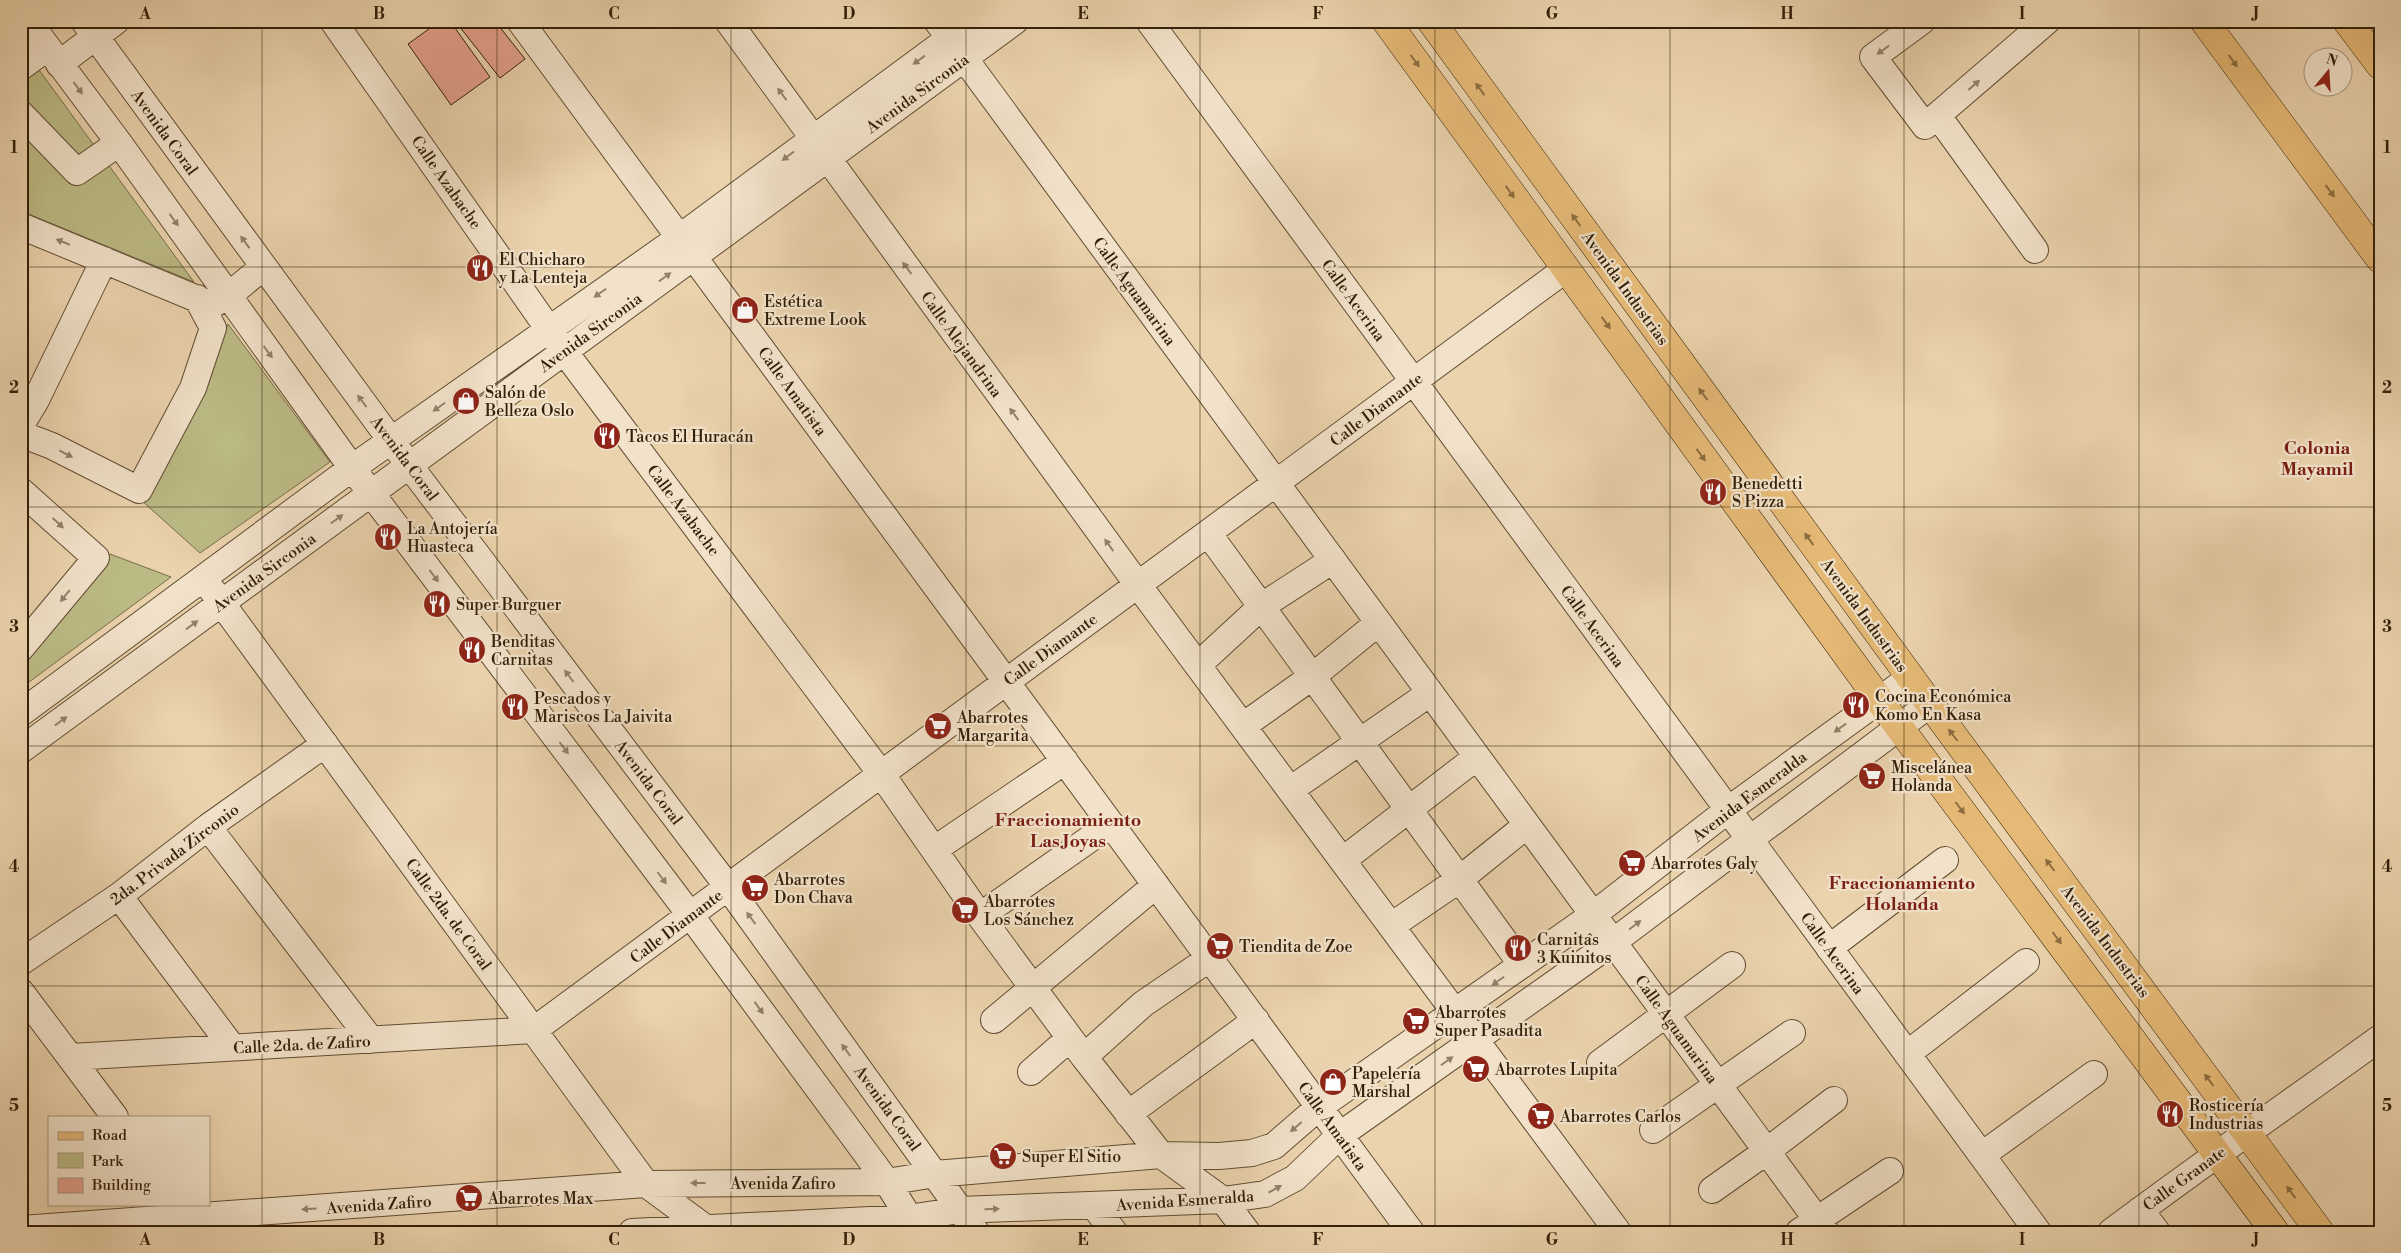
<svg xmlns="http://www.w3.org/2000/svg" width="2401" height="1253" font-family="'Libre Bodoni',serif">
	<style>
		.green { fill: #bcbb86; stroke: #786e48 }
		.building { fill: #e4a08e; stroke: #332009 }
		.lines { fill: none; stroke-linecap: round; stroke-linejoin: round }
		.minor-casing { stroke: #614d32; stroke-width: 28 }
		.major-casing { stroke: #332009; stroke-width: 29 }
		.highway-casing { stroke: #332009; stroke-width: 29 }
		.minor { stroke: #f2e2ca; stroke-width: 26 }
		.major { stroke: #e6ba76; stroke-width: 28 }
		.highway { stroke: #e6ba76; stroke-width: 28 }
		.oneway { fill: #92816a }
		.oneway2 { fill: #8c6d40 }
		.grid { fill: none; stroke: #332009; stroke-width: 1; stroke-opacity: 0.55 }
		.labels { text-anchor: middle; stroke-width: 4.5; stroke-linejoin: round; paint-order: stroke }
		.street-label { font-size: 16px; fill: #332009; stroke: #f2e2ca }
		.poi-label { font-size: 16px; fill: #332009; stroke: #f2e2ca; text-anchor: start }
		.neighbourhood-label { font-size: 18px; font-weight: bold; fill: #7a1f14; stroke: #f2e2ca }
		.neatline { fill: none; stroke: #332009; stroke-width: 2 }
		.grid-label { font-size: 16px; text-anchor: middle; font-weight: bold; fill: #332009 }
	</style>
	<rect width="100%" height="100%" fill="#ebd3ad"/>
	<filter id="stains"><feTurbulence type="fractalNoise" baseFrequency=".004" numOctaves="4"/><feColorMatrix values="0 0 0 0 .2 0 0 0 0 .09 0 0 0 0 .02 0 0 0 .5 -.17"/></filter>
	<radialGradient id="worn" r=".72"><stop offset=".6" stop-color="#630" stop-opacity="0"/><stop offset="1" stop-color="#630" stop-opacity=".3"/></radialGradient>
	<!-- green -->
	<path class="green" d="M21,43L31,55V59L194,282L21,211Z
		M228,324L330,462L200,553L141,500L220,346Z
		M110,554L171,577L21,688V656L59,618Z"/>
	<!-- building -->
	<path class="building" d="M440,21H450L490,77L451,105L408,44Z
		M455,21H495L525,59L500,78Z"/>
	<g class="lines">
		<!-- minor casing -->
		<g class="minor-casing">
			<path id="minor" d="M28,21L119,143L352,468L691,916L887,1182L918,1232
				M84,21L409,465L728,887L976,1232
				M333,21L564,351L882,775L980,916L1084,1057L1161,1155L1223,1200L1247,1232
				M520,21L1411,1232
				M728,21L1138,585L1618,1232
				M937,21L1826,1232
				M1149,21L2038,1232
				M1922,21L1873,57L1925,126L2047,21
				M59,64L116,21
				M21,67L47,48
				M21,114L77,172L119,143
				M1938,116L2035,250
				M21,226L212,305L228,296L263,267
				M21,425L36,400L104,260
				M21,434L52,446L139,490L193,388L213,328L197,298
				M21,491L96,558L21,648
				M1208,533L1522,965
				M212,590L646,1184L711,1232
				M1198,665L1262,606L1333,560
				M21,713L352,468L679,238L973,21
				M1243,726L1313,676L1378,623
				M21,750L1015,21
				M1290,790L1430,693
				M208,827L371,1040
				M935,849L1065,761
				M1343,860L1477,757
				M119,896L232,1047
				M980,916L1111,824
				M1391,926L1460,879L1527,825
				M1829,948L1945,860
				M21,962L119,896L208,827L325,744
				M21,992L115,1117
				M994,1020L1156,885
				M1907,1054L2026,962
				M71,1057L534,1030L1566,269
				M1084,1057L1143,1004L1210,958
				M1600,1063L1732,965
				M1031,1072L1070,1038
				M1128,1114L1256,1020
				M1653,1130L1792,1033
				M1982,1155L2094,1074
				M1712,1190L1767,1151L1834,1100
				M1094,1206L1114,1232
				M2140,1210L2157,1232
				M21,1229L646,1184L887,1182L935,1174L1161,1155L1219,1156L1252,1153L1274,1146L1319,1107L1593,915L1728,810L1911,677
				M632,1232L909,1218L960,1210L1223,1200L1265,1194L1295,1178L1340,1135L1613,942L1930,704
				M1799,1232L1890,1171
				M2111,1232C2199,1166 2290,1103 2380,1038"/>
		</g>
		<!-- major casing -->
		<g class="major-casing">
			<path id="major" d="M1386,21L1899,727L2275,1232
				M1431,21L1930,704L2320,1232
				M2204,21L2380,259"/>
		</g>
		<!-- highway casing -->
		<g class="highway-casing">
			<path id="highway" d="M2347,21L2380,65"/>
		</g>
		<!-- minor -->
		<use href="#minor" class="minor"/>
		<!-- major -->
		<use href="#major" class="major"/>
		<!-- highway -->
		<use href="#highway" class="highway"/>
	</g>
	<!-- one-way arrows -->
	<defs><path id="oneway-solid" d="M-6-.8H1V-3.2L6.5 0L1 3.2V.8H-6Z" transform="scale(1.25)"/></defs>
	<g class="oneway">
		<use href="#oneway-solid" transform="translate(1883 50) rotate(144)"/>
		<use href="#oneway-solid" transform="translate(919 60) rotate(144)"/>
		<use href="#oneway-solid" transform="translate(1974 85) rotate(-41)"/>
		<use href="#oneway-solid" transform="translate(78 88) rotate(53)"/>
		<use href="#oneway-solid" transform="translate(782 94) rotate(-126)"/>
		<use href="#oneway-solid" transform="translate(788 156) rotate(143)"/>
		<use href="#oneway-solid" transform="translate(174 220) rotate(54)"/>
		<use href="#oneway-solid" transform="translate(63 242) rotate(-158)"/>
		<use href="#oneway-solid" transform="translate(245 242) rotate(-126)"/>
		<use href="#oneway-solid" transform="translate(907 268) rotate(-126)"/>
		<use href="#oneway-solid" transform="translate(665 277) rotate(-36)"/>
		<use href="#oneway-solid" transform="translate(600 293) rotate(145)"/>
		<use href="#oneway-solid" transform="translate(268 352) rotate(54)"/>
		<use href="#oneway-solid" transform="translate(362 401) rotate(-127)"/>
		<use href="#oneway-solid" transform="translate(439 407) rotate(145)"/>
		<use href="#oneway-solid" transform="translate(1014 414) rotate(-126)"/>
		<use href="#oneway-solid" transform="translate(66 454) rotate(28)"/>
		<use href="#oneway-solid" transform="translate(337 519) rotate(-36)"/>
		<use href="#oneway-solid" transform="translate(58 523) rotate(43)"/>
		<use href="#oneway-solid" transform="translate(1109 545) rotate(-126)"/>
		<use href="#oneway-solid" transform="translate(434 576) rotate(53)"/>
		<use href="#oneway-solid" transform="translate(65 596) rotate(129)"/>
		<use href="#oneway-solid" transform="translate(192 625) rotate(-36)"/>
		<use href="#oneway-solid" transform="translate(569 676) rotate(-127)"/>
		<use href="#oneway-solid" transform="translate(61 721) rotate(-36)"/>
		<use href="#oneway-solid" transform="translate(1840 728) rotate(144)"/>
		<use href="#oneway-solid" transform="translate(564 748) rotate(53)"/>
		<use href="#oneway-solid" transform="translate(662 878) rotate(53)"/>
		<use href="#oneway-solid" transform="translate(751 918) rotate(-126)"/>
		<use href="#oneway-solid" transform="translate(1635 925) rotate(-37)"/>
		<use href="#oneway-solid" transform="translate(1498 981) rotate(145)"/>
		<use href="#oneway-solid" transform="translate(759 1008) rotate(54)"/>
		<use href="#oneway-solid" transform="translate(846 1050) rotate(-126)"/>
		<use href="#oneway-solid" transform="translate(1447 1061) rotate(-35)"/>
		<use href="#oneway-solid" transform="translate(1296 1127) rotate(139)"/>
		<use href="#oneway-solid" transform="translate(698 1183) rotate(180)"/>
		<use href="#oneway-solid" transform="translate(1275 1189) rotate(-29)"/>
		<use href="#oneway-solid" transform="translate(309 1209) rotate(176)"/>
		<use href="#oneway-solid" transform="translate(992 1209) rotate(-2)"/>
	</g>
	<g class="oneway2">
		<use href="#oneway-solid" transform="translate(1415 61) rotate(54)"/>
		<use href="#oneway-solid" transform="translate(2233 61) rotate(54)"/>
		<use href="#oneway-solid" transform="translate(1480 89) rotate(-126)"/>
		<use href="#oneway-solid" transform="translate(2330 191) rotate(53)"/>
		<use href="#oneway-solid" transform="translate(1510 192) rotate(54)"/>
		<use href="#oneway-solid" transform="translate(1576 220) rotate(-126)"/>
		<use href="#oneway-solid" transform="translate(1606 323) rotate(54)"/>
		<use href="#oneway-solid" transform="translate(1703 394) rotate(-126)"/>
		<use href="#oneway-solid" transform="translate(1701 455) rotate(54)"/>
		<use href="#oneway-solid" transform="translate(1809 539) rotate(-126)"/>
		<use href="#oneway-solid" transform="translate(1953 735) rotate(-127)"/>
		<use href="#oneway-solid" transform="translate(1960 808) rotate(53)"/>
		<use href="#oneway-solid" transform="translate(2050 865) rotate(-127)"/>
		<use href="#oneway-solid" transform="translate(2057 938) rotate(53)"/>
		<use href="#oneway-solid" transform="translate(2209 1080) rotate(-127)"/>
		<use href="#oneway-solid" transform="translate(2291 1192) rotate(-126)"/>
	</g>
	<!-- grid -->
	<path class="grid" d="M262,21V1232M497,21V1232M731,21V1232M966,21V1232M1200,21V1232M1435,21V1232M1670,21V1232M1904,21V1232M2139,21V1232M21,267H2380M21,507H2380M21,746H2380M21,986H2380"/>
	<!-- icons -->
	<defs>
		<g id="restaurant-disc" transform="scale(1.4375)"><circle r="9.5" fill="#8f2418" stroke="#f2e2ca"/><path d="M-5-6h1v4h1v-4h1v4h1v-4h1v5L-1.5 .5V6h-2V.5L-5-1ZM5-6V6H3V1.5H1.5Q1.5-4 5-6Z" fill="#fff"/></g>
		<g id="shop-disc" transform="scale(1.4375)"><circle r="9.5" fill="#8f2418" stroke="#f2e2ca"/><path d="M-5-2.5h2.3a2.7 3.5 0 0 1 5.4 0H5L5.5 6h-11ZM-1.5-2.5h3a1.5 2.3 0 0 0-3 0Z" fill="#fff"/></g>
		<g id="supermarket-disc" transform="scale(1.4375)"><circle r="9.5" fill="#8f2418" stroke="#f2e2ca"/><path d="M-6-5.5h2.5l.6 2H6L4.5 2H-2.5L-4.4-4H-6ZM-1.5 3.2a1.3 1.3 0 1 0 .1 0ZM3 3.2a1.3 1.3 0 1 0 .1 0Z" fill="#fff"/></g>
	</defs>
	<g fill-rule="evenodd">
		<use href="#restaurant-disc" x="480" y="268"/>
		<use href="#shop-disc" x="745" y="310"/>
		<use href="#shop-disc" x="466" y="401"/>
		<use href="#restaurant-disc" x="607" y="436"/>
		<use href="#restaurant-disc" x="1713" y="492"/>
		<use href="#restaurant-disc" x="388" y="537"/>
		<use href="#restaurant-disc" x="437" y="604"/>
		<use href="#restaurant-disc" x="472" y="650"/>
		<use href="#restaurant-disc" x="1856" y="705"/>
		<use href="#restaurant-disc" x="515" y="707"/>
		<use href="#supermarket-disc" x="938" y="726"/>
		<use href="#supermarket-disc" x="1872" y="776"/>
		<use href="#supermarket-disc" x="1632" y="863"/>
		<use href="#supermarket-disc" x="755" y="888"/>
		<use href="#supermarket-disc" x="965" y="910"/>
		<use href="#supermarket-disc" x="1220" y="946"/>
		<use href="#restaurant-disc" x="1518" y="948"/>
		<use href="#supermarket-disc" x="1416" y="1021"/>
		<use href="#supermarket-disc" x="1476" y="1069"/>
		<use href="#shop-disc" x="1333" y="1082"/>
		<use href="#restaurant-disc" x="2170" y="1114"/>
		<use href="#supermarket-disc" x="1541" y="1116"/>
		<use href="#supermarket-disc" x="1003" y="1156"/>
		<use href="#supermarket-disc" x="469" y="1198"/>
	</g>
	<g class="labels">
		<!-- street labels -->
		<g class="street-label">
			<text transform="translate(917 93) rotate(-36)" y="6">Avenida Sirconia</text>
			<text transform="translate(165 132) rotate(54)" y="6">Avenida Coral</text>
			<text transform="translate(447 182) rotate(55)" y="6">Calle Azabache</text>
			<text transform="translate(1626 288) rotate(54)" y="6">Avenida Industrias</text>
			<text transform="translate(1135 291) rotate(54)" y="6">Calle Aguamarina</text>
			<text transform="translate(1354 300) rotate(54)" y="6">Calle Acerina</text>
			<text transform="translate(590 332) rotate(-36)" y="6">Avenida Sirconia</text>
			<text transform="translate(962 344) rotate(54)" y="6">Calle Alejandrina</text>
			<text transform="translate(793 391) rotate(54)" y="6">Calle Amatista</text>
			<text transform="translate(1376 409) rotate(-37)" y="6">Calle Diamante</text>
			<text transform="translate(405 458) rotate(53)" y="6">Avenida Coral</text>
			<text transform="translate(684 510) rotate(53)" y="6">Calle Azabache</text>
			<text transform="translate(264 572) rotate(-36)" y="6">Avenida Sirconia</text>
			<text transform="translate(1865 615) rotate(54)" y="6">Avenida Industrias</text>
			<text transform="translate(1593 626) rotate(54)" y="6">Calle Acerina</text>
			<text transform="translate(1050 649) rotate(-36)" y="6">Calle Diamante</text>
			<text transform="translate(649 782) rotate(53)" y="6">Avenida Coral</text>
			<text transform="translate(1749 796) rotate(-37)" y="6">Avenida Esmeralda</text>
			<text transform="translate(174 854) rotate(-37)" y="6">2da. Privada Zirconio</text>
			<text transform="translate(449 914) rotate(54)" y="6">Calle 2da. de Coral</text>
			<text transform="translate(676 926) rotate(-37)" y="6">Calle Diamante</text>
			<text transform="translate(2106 941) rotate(53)" y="6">Avenida Industrias</text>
			<text transform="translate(1833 953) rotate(54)" y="6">Calle Acerina</text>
			<text transform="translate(1677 1029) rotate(54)" y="6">Calle Aguamarina</text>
			<text transform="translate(302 1044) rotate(-3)" y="6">Calle 2da. de Zafiro</text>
			<text transform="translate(888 1108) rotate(54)" y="6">Avenida Coral</text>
			<text transform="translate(1333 1126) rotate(54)" y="6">Calle Amatista</text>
			<text transform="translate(2184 1178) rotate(-36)" y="6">Calle Granate</text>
			<text x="783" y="1189">Avenida Zafiro</text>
			<text transform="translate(1185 1200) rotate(-4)" y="6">Avenida Esmeralda</text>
			<text transform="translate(379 1204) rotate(-4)" y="6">Avenida Zafiro</text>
		</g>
		<!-- poi labels -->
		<g class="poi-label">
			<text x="499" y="265">El Chicharo<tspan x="499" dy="18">y La Lenteja</tspan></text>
			<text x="764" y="307">Estética<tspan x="764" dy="18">Extreme Look</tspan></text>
			<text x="485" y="398">Salón de<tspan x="485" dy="18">Belleza Oslo</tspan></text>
			<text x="626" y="442">Tacos El Huracán</text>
			<text x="1732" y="489">Benedetti<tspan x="1732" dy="18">S Pizza</tspan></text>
			<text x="407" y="534">La Antojería<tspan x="407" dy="18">Huasteca</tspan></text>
			<text x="456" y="610">Super Burguer</text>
			<text x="491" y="647">Benditas<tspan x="491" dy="18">Carnitas</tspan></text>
			<text x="1875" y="702">Cocina Económica<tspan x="1875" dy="18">Komo En Kasa</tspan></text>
			<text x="534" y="704">Pescados y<tspan x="534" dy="18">Mariscos La Jaivita</tspan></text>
			<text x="957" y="723">Abarrotes<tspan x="957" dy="18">Margarita</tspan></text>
			<text x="1891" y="773">Miscelánea<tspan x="1891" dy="18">Holanda</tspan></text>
			<text x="1651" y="869">Abarrotes Galy</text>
			<text x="774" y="885">Abarrotes<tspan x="774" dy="18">Don Chava</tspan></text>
			<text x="984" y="907">Abarrotes<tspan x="984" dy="18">Los Sánchez</tspan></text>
			<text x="1537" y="945">Carnitas<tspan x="1537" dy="18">3 Kuinitos</tspan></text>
			<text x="1239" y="952">Tiendita de Zoe</text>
			<text x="1435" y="1018">Abarrotes<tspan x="1435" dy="18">Super Pasadita</tspan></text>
			<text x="1495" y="1075">Abarrotes Lupita</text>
			<text x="1352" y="1079">Papelería<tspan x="1352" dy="18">Marshal</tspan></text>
			<text x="2189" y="1111">Rosticería<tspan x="2189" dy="18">Industrias</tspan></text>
			<text x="1560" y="1122">Abarrotes Carlos</text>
			<text x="1022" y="1162">Super El Sitio</text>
			<text x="488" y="1204">Abarrotes Max</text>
		</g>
		<!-- neighbourhood labels -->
		<g class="neighbourhood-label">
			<text x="2317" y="454">Colonia<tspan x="2317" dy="21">Mayamil</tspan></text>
			<text x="1068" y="826">Fraccionamiento<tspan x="1068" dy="21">Las Joyas</tspan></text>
			<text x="1902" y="889">Fraccionamiento<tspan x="1902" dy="21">Holanda</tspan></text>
		</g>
	</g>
	<!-- margin -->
	<rect width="2401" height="1253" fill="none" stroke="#ebd3ad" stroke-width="55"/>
	<!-- legend -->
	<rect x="48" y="1116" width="162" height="90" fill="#f2e2ca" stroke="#a6947d"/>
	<rect x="58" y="1132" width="25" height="8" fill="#e6ba76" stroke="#a6947d"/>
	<text x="92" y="1140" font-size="15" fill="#332009">Road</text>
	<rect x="58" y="1153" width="25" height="15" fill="#bcbb86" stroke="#a6947d"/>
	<text x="92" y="1166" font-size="15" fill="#332009">Park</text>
	<rect x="58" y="1178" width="25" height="15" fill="#e4a08e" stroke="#a6947d"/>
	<text x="92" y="1190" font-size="15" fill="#332009">Building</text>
	<!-- north arrow -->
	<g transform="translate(2328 72) rotate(18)"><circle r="24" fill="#f2e2ca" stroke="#a6947d"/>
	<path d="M0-4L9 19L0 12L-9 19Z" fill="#8f2418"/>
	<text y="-8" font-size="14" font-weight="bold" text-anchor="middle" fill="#332009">N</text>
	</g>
	<rect x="28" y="28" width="2346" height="1198" class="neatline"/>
	<g class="grid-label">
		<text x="145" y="19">A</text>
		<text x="379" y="19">B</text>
		<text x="614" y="19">C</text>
		<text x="849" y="19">D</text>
		<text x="1083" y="19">E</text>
		<text x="1318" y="19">F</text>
		<text x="1552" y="19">G</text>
		<text x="1787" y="19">H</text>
		<text x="2022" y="19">I</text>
		<text x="2256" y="19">J</text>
		<text x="14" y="153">1</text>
		<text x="2387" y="153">1</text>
		<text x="14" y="393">2</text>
		<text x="2387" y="393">2</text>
		<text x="14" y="632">3</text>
		<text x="2387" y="632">3</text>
		<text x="14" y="872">4</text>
		<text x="2387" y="872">4</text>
		<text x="14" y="1111">5</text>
		<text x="2387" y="1111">5</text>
		<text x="145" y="1245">A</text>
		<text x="379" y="1245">B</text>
		<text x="614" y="1245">C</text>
		<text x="849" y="1245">D</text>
		<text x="1083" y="1245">E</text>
		<text x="1318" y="1245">F</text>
		<text x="1552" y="1245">G</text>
		<text x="1787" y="1245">H</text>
		<text x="2022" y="1245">I</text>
		<text x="2256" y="1245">J</text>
	</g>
	<rect width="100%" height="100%" filter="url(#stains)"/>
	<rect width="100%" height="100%" fill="url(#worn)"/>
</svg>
